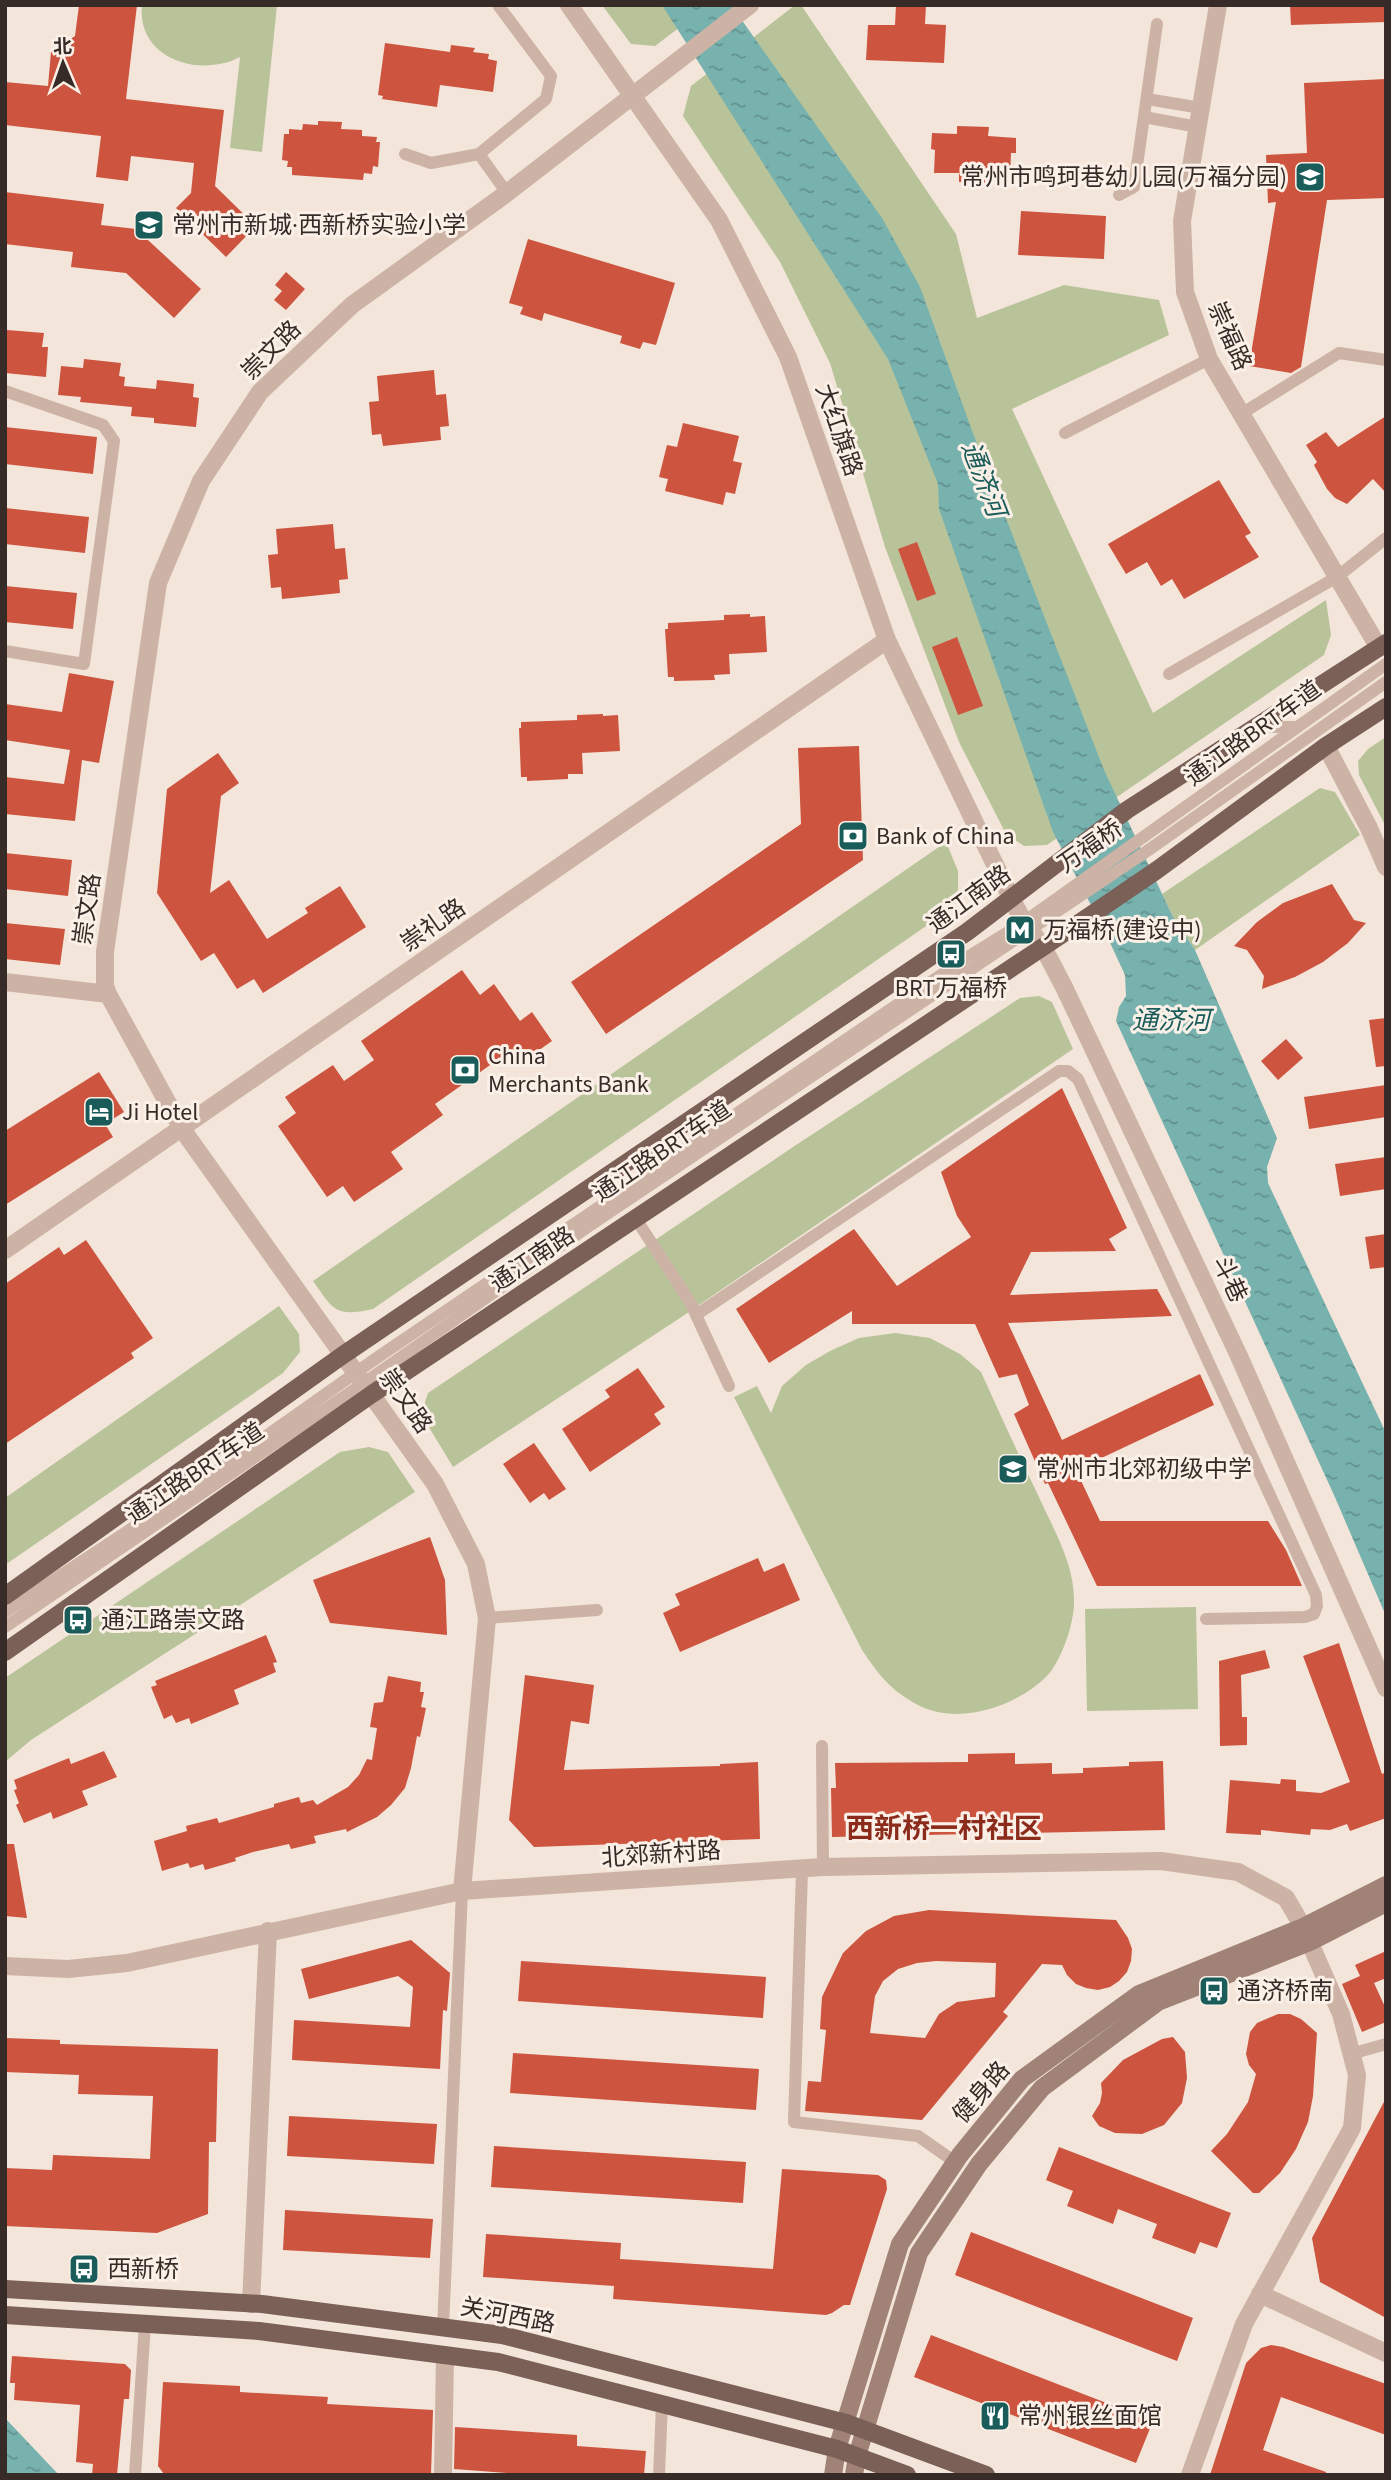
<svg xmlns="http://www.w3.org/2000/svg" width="1391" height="2480" font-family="'Source Sans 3','Noto Sans SC',sans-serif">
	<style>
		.park { fill: #b9c399 }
		.water { fill: url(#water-ripples) }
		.building { fill: #cd543e; fill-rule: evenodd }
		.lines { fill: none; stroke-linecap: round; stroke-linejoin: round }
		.service { stroke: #ccb3a5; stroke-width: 12 }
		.minor { stroke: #ccb3a5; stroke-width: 18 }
		.tertiary { stroke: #ccb3a5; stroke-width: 18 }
		.secondary { stroke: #a08277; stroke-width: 18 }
		.primary { stroke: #7a6057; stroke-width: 18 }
		.labels { text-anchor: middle; stroke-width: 6; stroke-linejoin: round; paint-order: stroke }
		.poi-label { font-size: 24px; fill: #372b27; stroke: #fbf0e7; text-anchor: start }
		.street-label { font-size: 24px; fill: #372b27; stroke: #fbf0e7 }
		.water-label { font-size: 26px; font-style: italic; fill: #1a5c5a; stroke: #fbf0e7 }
		.quarter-label { font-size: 28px; font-weight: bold; fill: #8b2b1b; stroke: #fbf0e7 }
	</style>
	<defs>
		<pattern id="water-ripples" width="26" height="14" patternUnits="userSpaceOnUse" patternTransform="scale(1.75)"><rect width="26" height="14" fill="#77b2af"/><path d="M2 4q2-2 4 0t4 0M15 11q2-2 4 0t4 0" fill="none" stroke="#62918e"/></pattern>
	</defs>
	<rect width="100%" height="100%" fill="#f3e5da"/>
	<!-- park -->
	<path class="park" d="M142,5H277L262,152L230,148L240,57C235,59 230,62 224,63C185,73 137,52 142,5Z
		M602,5H709L655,46L631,44Z
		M795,5H801L956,234L977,318L1064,285L1159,300L1169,335L1012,409L1153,713L1326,600L1331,635L1324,655L1047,845L1024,846L1006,834L959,742L885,547L830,363L780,262L683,116L691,86Z
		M1386,737V824L1385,825L1359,775L1358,761L1368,749Z
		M1320,788L1335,792L1360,835L1195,950L1172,915L1162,894Z
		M946,842L958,871V892L942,915L373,1309C336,1317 334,1311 313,1281Z
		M1039,996L1052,1002L1073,1049L683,1316L453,1467L421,1414L428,1393L793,1147L1020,998Z
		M279,1306L299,1334L300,1352L283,1373L5,1565V1498Z
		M895,1333L930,1338L960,1354L981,1372C999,1412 1018,1453 1037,1493C1053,1529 1075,1563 1074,1603C1074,1624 1061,1662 1046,1677C1015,1707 958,1726 918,1705C890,1690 879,1675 862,1650L734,1397L757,1386L771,1413L782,1386L806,1365L830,1351L859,1338Z
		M369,1447L388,1452L415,1492L31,1740L5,1762V1678L340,1452Z
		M1196,1607L1198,1709L1087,1711L1085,1609Z"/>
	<!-- water -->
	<path class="water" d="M662,5H731L882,218L920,287L974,436L1104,770L1172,915L1195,950L1277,1138L1267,1167L1268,1183L1386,1433V1616L1334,1495L1116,1021L1119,1007L1126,996L1125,975L1106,934L1053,832L939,509L938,484L888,359Z
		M5,2418L59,2475H5Z"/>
	<!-- building -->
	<path class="building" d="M79,5H137L126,99L224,110L215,186L256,226L226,257L176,208L191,193L194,163L131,156L128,181L96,177L101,136L5,125V82L48,86L51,52L75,36Z
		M896,5H926L925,24L946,25L944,63L866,60L868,25H895Z
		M1290,5H1386V22L1291,25Z
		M385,43L450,52L451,45L475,48L473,52L489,54L488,59L497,61L493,92L440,85L437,107L382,99L383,96L378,95Z
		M1386,79V198L1327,200L1301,367L1291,373L1249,366L1276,202L1268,203L1266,155L1307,153L1304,83Z
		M318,121L342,122L341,129L362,130V136L377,137L376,142H380L378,167L373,166L372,174L364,173L363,180L292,175V167H287L288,161L282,160L284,134H289V129L302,130L303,124L318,125Z
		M957,126L989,127L988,136L1016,138V153H1011L1010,177L985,176V183L959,182V173H934L935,150L931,149L932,133L957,134Z
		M5,192L104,204L101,225L136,229L201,289L174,318L126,273L71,267L73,252L5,244Z
		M1021,211L1106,216L1104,259L1018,255Z
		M528,239L675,283L656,345L643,342L640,349L620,343L622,336L544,313L542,321L520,314L523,307L509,303Z
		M286,272L305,289L286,310L274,300L282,291L275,285Z
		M7,330L44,333L42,347H48L46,377L5,373Z
		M84,359L121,363L119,376L125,377L124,386L156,389L157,380L194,384L193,397L199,398L196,427L154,423V418L131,416L132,407L80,402L81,397L58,395L61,366L83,368Z
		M434,370L436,395L446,394L449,426L440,427L441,440L383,446L381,434L372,435L369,402L379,401L377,376Z
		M1386,416V493L1373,479L1347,504L1335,498L1327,489L1314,465L1317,462L1306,445L1326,432L1338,447Z
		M683,423L739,436L733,461L742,463L735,494L726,492L723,505L665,491L668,479L659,477L667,445L677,447Z
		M5,427L97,437L93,474L5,464Z
		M1219,480L1251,533L1245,536L1259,557L1184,599L1172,579L1161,586L1147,562L1126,574L1108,544Z
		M5,508L89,517L85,553L5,544Z
		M333,524L335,549L345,548L348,579L339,580L340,593L282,599L281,587L271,588L268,555L278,554L276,529Z
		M917,542L936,594L917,601L898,549Z
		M5,586L77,593L73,629L5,622Z
		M750,614V617L765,616L767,652L729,654L730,674L714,675L715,680L674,681V677H668L665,629H668V623L724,620V615Z
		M957,637L983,706L958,715L932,647Z
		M69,673L114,681L99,763L82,760L75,821L5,814V777L64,784L70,750L5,740V704L62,712Z
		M603,714V716L618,715L620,751L582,753L583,774H568V779L527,781V777H521L519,728H521V722L577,720V715Z
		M859,746L863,860L606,1034L571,982L801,824L798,748Z
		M218,753L239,783L221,796L210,893L229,880L267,939L308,913L305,908L340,886L366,927L263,993L254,979L237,989L214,953L201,961L157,893L167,789Z
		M5,853L72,860L68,896L5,889Z
		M1332,884L1354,920L1366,923L1348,943L1323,962L1295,977L1262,989L1264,976L1247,950L1234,946L1257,922L1283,903Z
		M5,923L65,929L60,965L5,959Z
		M462,970L480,995L494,984L520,1021L532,1012L552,1041L522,1062L513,1049L435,1104L443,1115L391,1152L403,1169L354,1202L343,1186L327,1197L278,1126L296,1113L285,1097L333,1065L344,1081L374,1060L361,1041Z
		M1386,1018V1066L1376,1067L1369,1020Z
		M1286,1039L1303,1058L1278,1080L1261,1061Z
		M99,1072L124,1112L105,1124L113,1137L5,1205V1131Z
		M1386,1085V1117L1309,1129L1304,1097Z
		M1062,1088L1127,1228L1109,1239L1116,1251L1031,1252L1010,1295L1157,1289L1172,1316L1008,1323L1062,1440L1200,1374L1214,1405L1076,1470L1100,1521H1268L1286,1550L1302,1586H1097L1048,1483L1045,1484L1014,1414L1029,1405L1017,1374L999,1378L975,1324H852V1311L769,1363L736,1309L854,1229L897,1286L971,1237L957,1216L941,1172Z
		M1386,1157V1189L1340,1196L1335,1164Z
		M1386,1234V1267L1370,1269L1365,1237Z
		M86,1240L153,1338L131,1353L134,1358L5,1444V1284L59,1247L64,1255Z
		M638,1368L665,1407L654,1414L661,1424L590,1472L562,1429L610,1397L605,1390Z
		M534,1443L566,1489L549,1500L544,1493L530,1503L503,1464Z
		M430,1537L445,1580L447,1635L330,1623L313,1580Z
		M758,1558L764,1572L784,1563L800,1600L680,1652L663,1613L680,1605L675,1594Z
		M266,1635L277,1662L273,1663L276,1672L234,1690L239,1704L191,1724L189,1718L176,1723L172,1715L164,1719L151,1687L157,1685L155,1681Z
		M1339,1643L1382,1774L1386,1772V1818L1350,1831L1347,1824L1330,1830L1311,1829L1310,1835L1261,1830V1835L1226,1833L1230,1780L1280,1784L1281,1779L1296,1780V1791L1321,1793L1350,1782L1303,1656Z
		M1265,1650L1270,1668L1241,1675L1242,1717H1247V1745L1220,1746L1219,1661Z
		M525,1675L594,1685L589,1724L571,1721L564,1770L720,1766V1764L758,1762L760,1839L534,1847L509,1820Z
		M388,1676L421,1682L420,1692H424L421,1707L426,1708L420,1737L417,1736L411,1768L405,1788L391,1805L377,1817L347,1832L346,1829L314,1836L316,1843L291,1849L289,1844L253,1852L235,1858L236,1861L205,1870L203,1864L190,1868L188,1863L162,1871L154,1841L187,1831L186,1826L217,1818L219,1823L274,1807V1804L299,1797L301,1803L313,1800L317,1805L348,1787L359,1775L367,1759L372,1760L377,1728L370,1727L374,1703L383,1702Z
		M104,1751L117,1777L82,1791L88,1805L53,1819L51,1812L24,1823L16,1805L19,1803L14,1790L17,1789L14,1780L69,1758L71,1764Z
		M1015,1753V1764L1052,1763V1774L1083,1773V1768L1129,1766V1762L1163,1761L1165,1830L832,1837L831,1788H836L835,1763L968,1762V1754Z
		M5,1844H14L27,1918L5,1916Z
		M929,1910L1116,1920L1128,1938L1132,1949L1131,1961L1127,1972L1119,1981L1110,1987L1098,1990L1086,1988L1076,1984L1067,1975L1062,1965L1042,1964L1003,2012L1008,2016L922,2120L805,2111L808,2081L821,2082L826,2030L820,2029L822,1997L843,1953L866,1931L894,1916ZM936,1961L996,1963L995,1997L957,2002L939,2014L925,2038L870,2033L875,1996L883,1981L898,1969L917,1963Z
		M411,1940L450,1973L447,2011L443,2010L440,2069L292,2060L294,2020L410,2027L413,1987L398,1976L309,1999L301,1969Z
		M1386,1951V1978L1374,1983L1386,2009V2022L1362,2032L1342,1984L1360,1976L1355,1965Z
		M521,1961L766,1977L763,2018L518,2001Z
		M1278,2014H1290L1301,2019L1317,2033L1313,2096L1308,2122L1296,2149L1280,2173L1259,2193H1253L1211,2151L1227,2134L1248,2102L1256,2074L1249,2065L1246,2054L1250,2032L1257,2023Z
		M1173,2037L1185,2052L1187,2078L1182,2103L1164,2125L1142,2134L1115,2133L1099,2126L1092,2116L1100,2103L1102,2093L1101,2083L1123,2060L1162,2039Z
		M5,2038L60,2040V2044L218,2049L216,2142H209L208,2214L157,2233L5,2226V2168L52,2170L53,2155L150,2159L153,2096L78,2094L79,2075L5,2072Z
		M513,2053L759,2069L756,2110L510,2093Z
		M1386,2098V2318L1320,2282L1312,2238Z
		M289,2116L437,2124L434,2164L287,2156Z
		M494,2146L746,2162L743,2203L491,2187Z
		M1059,2147L1231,2213L1217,2248L1200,2242L1195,2254L1152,2238L1157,2224L1118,2209L1113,2224L1067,2206L1073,2191L1046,2180Z
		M782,2169L878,2175L886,2180L887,2189L850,2305H844L832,2313L826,2315L613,2299L614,2286L483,2277L486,2234L621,2243L620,2259L773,2269Z
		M285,2210L433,2219L430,2258L283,2250Z
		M971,2232L1193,2318L1177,2361L955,2275Z
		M931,2335L1153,2421L1136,2463L914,2377Z
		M1271,2345L1283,2347L1386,2384V2435L1281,2397L1263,2450L1326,2472V2475H1210L1246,2363L1261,2348Z
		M12,2356L125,2364L131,2370L129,2399H124L117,2475H92L93,2464L76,2462L80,2405L14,2400L15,2383H10Z
		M163,2382L240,2386V2392L328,2397L327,2404L433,2410L431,2475L164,2474L158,2466Z
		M455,2427L577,2435V2446L646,2451L644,2475H532L454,2469Z"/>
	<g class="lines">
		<!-- service -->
		<path class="service" d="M1147,99L1201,108
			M1144,117L1198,127
			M405,154L431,163L479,154L546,99L551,76L498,5
			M479,154L507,193
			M1119,195L1134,187L1157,24
			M5,391L103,425L114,441L84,664L5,651
			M1241,414L1339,353L1386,360
			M1065,433L1209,359
			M1169,674L1337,577L1386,538
			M1257,727H1298
			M636,1219L690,1302L729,1386
			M696,1315L1059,1071H1068L1078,1079L1316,1595L1317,1606L1314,1614L1305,1617L1206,1619
			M5,1612L184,1494L378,1357L966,958L1024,922L1386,664
			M487,1618L597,1610
			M5,1627L364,1383L589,1226L1150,849L1386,682
			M822,1746L823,1867
			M802,1870L794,2122L918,2136L955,2162
			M1351,2054L1386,2044
			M443,2328L462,1891
			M135,2475L145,2324
			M659,2475L662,2404"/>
		<!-- minor -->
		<path class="minor" d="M1218,5L1182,221L1185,292L1209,359L1379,648
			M1326,746L1369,828L1386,867
			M1012,900L1024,922L1043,947L1064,987L1238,1354L1386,1688
			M5,982L108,994
			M5,1250L887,640
			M462,1891L487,1618L476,1564L435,1484L182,1129L108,994L105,986V952L158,583L201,481L260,392L352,305L507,193L750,5
			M5,1966L68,1969L127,1963L462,1891L823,1867L1161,1861L1238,1872L1286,1898L1303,1927L1341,2014L1357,2075L1352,2128L1244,2324L1190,2475
			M1260,2294L1386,2353
			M251,2304L268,1931
			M443,2475L445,2355"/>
		<!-- tertiary -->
		<path class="tertiary" d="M569,5L719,220L788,357L887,640L1012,900"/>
		<!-- secondary -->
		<path class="secondary" d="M833,2475L837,2449L900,2244L960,2155L1022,2079L1139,1994L1303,1927L1386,1885
			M854,2475L857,2456L919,2253L979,2164L1042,2088L1158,2002L1310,1942L1386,1903"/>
		<!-- primary -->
		<path class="primary" d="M5,1596L343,1355L967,932L1127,810L1386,643
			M5,1652L372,1394L1091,915L1157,870L1326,746L1386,707
			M5,2289L262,2304L502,2335L846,2423L986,2475
			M5,2315L259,2331L498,2362L837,2449L907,2475"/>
	</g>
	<!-- icons -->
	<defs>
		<g id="school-square" transform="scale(1.575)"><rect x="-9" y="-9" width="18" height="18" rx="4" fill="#1a5c5a" stroke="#fbf0e7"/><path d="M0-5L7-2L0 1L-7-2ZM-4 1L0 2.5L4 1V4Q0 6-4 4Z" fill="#fff"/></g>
		<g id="bank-square" transform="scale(1.575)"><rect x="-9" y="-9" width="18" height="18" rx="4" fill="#1a5c5a" stroke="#fbf0e7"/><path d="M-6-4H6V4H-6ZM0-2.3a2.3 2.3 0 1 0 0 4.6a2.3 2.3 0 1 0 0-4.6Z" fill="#fff"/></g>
		<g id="metro-square" transform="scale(1.575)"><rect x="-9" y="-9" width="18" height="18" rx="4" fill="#1a5c5a" stroke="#fbf0e7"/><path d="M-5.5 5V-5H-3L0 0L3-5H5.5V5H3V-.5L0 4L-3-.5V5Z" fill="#fff"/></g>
		<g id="bus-square" transform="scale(1.575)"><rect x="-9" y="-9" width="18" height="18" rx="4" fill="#1a5c5a" stroke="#fbf0e7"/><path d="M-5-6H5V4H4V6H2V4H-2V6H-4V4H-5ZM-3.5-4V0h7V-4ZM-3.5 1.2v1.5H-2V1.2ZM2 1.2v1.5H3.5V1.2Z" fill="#fff"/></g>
		<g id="hotel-square" transform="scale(1.575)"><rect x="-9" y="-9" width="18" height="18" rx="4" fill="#1a5c5a" stroke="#fbf0e7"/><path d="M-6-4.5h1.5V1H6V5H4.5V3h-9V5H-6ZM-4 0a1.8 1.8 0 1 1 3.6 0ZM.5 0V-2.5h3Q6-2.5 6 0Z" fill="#fff"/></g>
		<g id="restaurant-square" transform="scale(1.575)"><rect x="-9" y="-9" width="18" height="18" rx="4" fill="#1a5c5a" stroke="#fbf0e7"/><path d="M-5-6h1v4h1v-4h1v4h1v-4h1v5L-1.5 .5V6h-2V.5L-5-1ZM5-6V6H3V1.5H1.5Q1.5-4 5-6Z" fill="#fff"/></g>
	</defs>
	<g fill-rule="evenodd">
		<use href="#school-square" x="1310" y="177"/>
		<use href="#school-square" x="149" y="225"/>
		<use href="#bank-square" x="853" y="836"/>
		<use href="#metro-square" x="1020" y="930"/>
		<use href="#bus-square" x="951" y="954"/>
		<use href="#bank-square" x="465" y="1070"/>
		<use href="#hotel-square" x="99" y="1112"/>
		<use href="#school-square" x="1013" y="1469"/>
		<use href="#bus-square" x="78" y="1620"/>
		<use href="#bus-square" x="1214" y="1991"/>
		<use href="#bus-square" x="84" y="2269"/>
		<use href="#restaurant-square" x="995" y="2416"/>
	</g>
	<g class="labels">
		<!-- poi labels -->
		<g class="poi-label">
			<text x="1287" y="185" text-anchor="end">常州市鸣珂巷幼儿园(万福分园)</text>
			<text x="172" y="233">常州市新城·西新桥实验小学</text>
			<text x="876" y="844">Bank of China</text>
			<text x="1043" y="938">万福桥(建设中)</text>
			<text x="951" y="996" text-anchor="middle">BRT万福桥</text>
			<text x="488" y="1064">China<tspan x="488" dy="28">Merchants Bank</tspan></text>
			<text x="122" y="1120">Ji Hotel</text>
			<text x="1036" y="1477">常州市北郊初级中学</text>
			<text x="101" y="1628">通江路崇文路</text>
			<text x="1237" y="1999">通济桥南</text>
			<text x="107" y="2277">西新桥</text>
			<text x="1018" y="2424">常州银丝面馆</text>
		</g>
		<!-- street labels -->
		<g class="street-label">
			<text transform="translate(1230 336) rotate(66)" y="8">崇福路</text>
			<text transform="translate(271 350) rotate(-45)" y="8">崇文路</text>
			<text transform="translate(839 430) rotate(71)" y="8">大红旗路</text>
			<text transform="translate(1253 733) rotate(-36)" y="8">通江路BRT车道</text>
			<text transform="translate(1090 846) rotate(-35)" y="8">万福桥</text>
			<text transform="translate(969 899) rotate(-36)" y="8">通江南路</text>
			<text transform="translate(87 909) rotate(-82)" y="8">崇文路</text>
			<text transform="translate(433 925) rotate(-35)" y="8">崇礼路</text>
			<text transform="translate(662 1151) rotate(-34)" y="8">通江路BRT车道</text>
			<text transform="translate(532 1259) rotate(-34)" y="8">通江南路</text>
			<text transform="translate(1230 1279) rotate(65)" y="8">斗巷</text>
			<text transform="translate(406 1401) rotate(55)" y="8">崇文路</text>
			<text transform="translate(195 1473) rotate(-34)" y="8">通江路BRT车道</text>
			<text transform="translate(661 1854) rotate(-4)" y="8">北郊新村路</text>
			<text transform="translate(981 2092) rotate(-49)" y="8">健身路</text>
			<text transform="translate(508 2315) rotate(11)" y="8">关河西路</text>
		</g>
		<!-- water labels -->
		<g class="water-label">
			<text transform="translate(984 479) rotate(69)" y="9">通济河</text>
			<text x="1171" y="1029">通济河</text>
		</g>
		<!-- quarter labels -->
		<g class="quarter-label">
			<text x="944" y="1838">西新桥一村社区</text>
		</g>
	</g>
	<!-- border -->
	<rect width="1391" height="2480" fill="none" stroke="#372b27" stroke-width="14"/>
	<!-- north arrow -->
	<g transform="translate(63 63) rotate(358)" stroke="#fbf0e7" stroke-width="5" paint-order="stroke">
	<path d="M0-5L12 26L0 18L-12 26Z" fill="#372b27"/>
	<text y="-10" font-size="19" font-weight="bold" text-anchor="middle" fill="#372b27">北</text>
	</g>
</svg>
